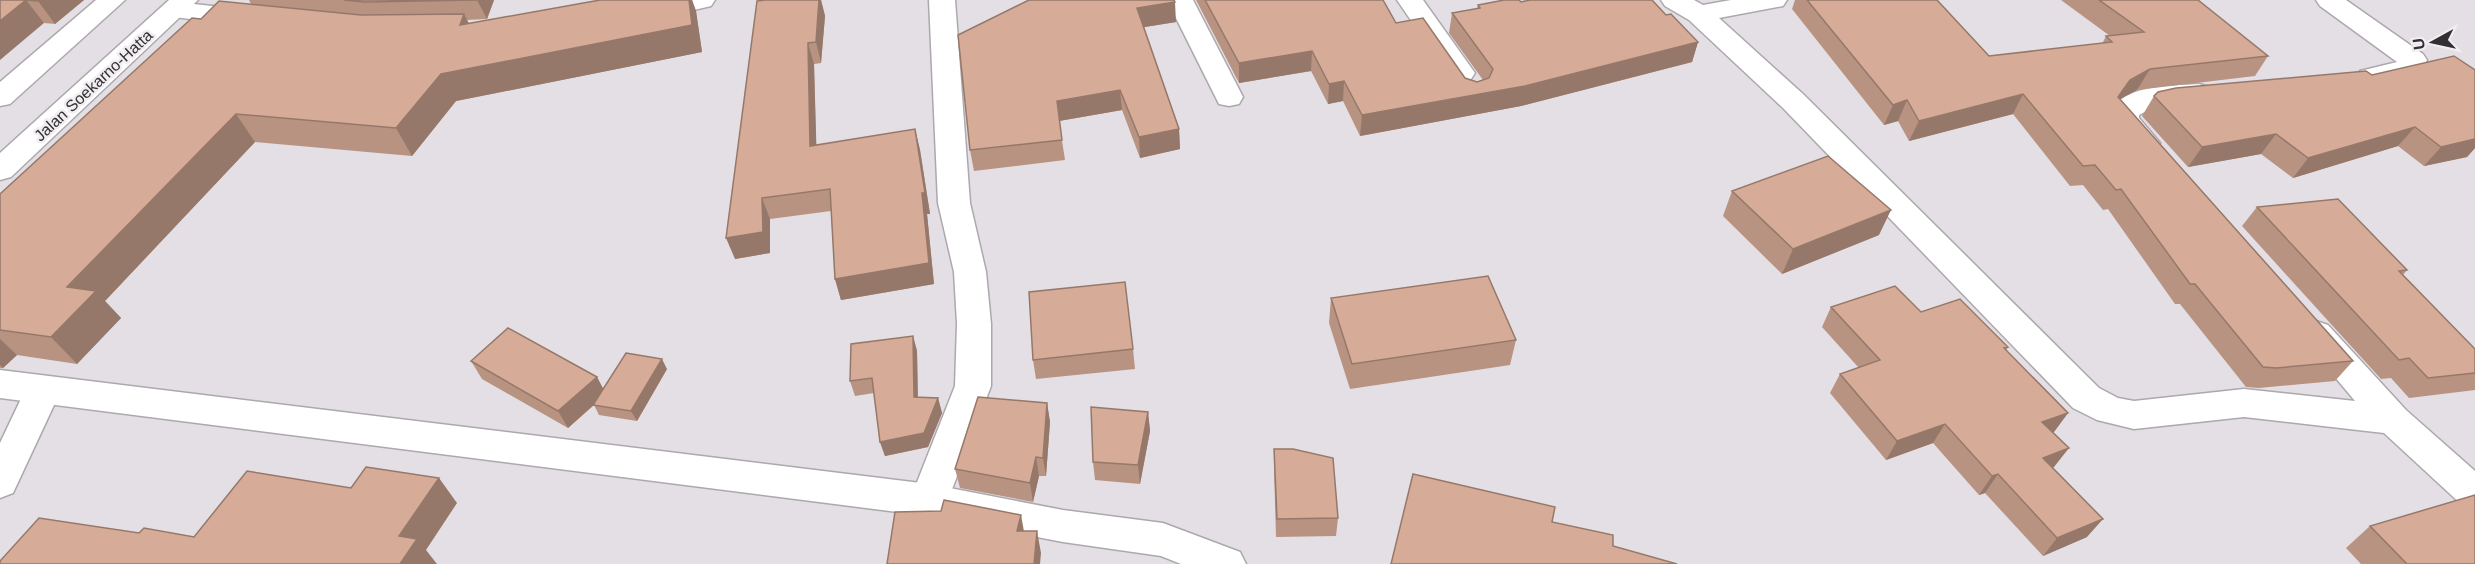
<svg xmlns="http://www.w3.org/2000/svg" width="2475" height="564" font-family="Arial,sans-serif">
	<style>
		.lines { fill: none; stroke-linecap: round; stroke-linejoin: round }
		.minor-casing { stroke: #aca8ad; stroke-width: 3 }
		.tertiary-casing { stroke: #aca8ad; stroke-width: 3 }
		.trunk-casing { stroke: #aca8ad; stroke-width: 3 }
		.minor { fill: #fff; fill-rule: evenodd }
		.tertiary { fill: #fff; fill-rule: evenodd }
		.trunk { fill: #fff; fill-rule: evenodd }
		.wall { fill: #b89382 }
		.shaded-wall { fill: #96786a }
		.building { fill: #d6ab97; stroke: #96786a; stroke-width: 1.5 }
		.labels { text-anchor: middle; stroke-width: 5; stroke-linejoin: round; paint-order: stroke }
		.street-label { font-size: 16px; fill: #323032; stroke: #f1edf1 }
	</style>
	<rect width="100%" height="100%" fill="#e3dfe4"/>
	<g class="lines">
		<!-- minor casing -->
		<g class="minor-casing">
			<path id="minor" d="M644,0H715L711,6C690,11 660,18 639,13L635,7L639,1Z
				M929,0H955L970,203L986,272L991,324V386L948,500L942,511L929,516L916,511L910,500L955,386L957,324L954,272L938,203Z
				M1167,0H1193L1243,97L1239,104L1229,106L1219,104Z
				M1397,0H1423L1475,73L1471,79L1461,82L1451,79Z
				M1661,0H1694L1703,5L1731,0H1787L1783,6L1719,18L1803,94L2099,388L2118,398L2134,401L2244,389L2355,401L2299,334L2304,325L2316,321L2328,325L2406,410L2475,471V510L2462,505L2384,433L2244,417L2134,429L2097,420L2073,408L1783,108L1689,20L1665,6Z
				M2316,0H2346L2423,54L2427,60L2421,73C2402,78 2379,88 2360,83L2356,77L2360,71L2397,62L2320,6Z
				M175,2L250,10L260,12L264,18L260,24L250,26L165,16L162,10L165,4Z
				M2199,84L2209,87L2213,93L2209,99L2156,106L2139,115V118L2160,143L2156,150C2134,156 2120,137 2109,120C2114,84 2171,86 2199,84Z
				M43,376L56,380L61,390L13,493L0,498V443L30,380Z"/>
		</g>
		<!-- tertiary casing -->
		<g class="tertiary-casing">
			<path id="tertiary" d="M0,370L929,484L1063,510L1163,523L1240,552L1246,564H1181L1161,556L1063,542L929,516L0,398Z"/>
		</g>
		<!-- trunk casing -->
		<g class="trunk-casing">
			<path id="trunk" d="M96,0H125L10,104L0,106V82Z
				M169,0H198L11,177L0,180V153Z"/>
		</g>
		<!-- minor -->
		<use href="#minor" class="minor"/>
		<!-- tertiary -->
		<use href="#tertiary" class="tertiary"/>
		<!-- trunk -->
		<use href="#trunk" class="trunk"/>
	</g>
	<!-- wall -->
	<path class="wall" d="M0,0H84L55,24L44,23Z
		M249,0H494L487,19L467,20L469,24L600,0H692L696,11L702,52L456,101L412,156L255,142L105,301L121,318L77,364L17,355L3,368H0V194L201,19L251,4Z
		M765,0H821L825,16L821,63L814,64L816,145L915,129L920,150L930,214H927L934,284L841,300L835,279L831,211L770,219V253L735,259Z
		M1029,0L1176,22L1144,27L1179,129L1180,149L1140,158L1122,110L1059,121L1065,160L974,171L970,150Z
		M1196,0H1383L1396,23L1465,78L1477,82L1483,80L1449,33L1452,13L1477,9L1478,5L1521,2L1666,15L1698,42L1692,62L1521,106L1360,136L1343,101L1328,104L1311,71L1239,83Z
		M1795,0H1937L1989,56L2102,44L2106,36H2110L2061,0H2198L2268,56L2255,76L2137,90L2120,99L2353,361L2335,381L2259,388L2246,387L2180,304H2175L2108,209L2103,210L2083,185L2070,186L2013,114L1909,141L1898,121L1884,125L1792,9Z
		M2475,70V148L2467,157L2424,166L2398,146L2293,178L2261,154L2188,167L2142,116L2154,96L2372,75Z
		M1732,191L1879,235L1782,274L1723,216Z
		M2257,207L2407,270L2403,275L2475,349V390L2409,398L2391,378L2381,379L2242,226Z
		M1331,298L1516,340L1510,365L1350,389L1329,323Z
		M1831,307L1921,312L2008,347L2006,351L2068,413L2053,433L2054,467L2053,468L2087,537L2043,556L1985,493L1979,495L1933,443L1886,460L1830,393L1840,374L1859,368L1822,327Z
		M913,336L917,351L918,397L938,398L942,413L928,447L885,456L880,442L874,393L855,396L850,381Z
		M1133,349L1135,369L1036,379L1033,360Z
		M471,361L597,377L603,389L667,369L637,421L599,415L594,405L568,428L482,379Z
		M1047,403L1050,422L1046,476H1039L1033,502L960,488L955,469Z
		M1148,412L1150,431L1140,484L1095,480L1093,462Z
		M1274,449L1338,518L1336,536L1276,537L1274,468Z
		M2370,526L2475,564H2361L2346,548Z"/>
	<!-- shaded-wall -->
	<path class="shaded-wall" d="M26,0L44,23L0,60V21Z
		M39,0H84L55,24L38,1Z
		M477,0H494L487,19Z
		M689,0H692L696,11L702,52L456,101L412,156L396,128L441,74Z
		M819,0H821L825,16L821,63L816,42Z
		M1175,2L1176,22L1139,28L1137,8Z
		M464,14L478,41L460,25Z
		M1698,42L1692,62L1521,106L1360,136L1362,115Z
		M808,43L814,64L817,167L810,146Z
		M1312,51L1311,71L1239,83V63Z
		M2150,69L2137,90L2118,100V97L2130,80Z
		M1344,81L1343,101L1328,104L1329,84Z
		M1120,90L1122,110L1059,121L1057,101Z
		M2023,94L2013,114L1909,141L1919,121Z
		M1907,100L1898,121L1884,125L1893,105Z
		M236,114L255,142L105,301L121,318L77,364L51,337L67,287Z
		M2415,127L2398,146L2293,178L2308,158Z
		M915,129L920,150L930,214H927L934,284L841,300L835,279Z
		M1179,129L1180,149L1140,158L1139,137Z
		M2276,134L2261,154L2188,167L2202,147Z
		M2475,134V148L2467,157L2424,166L2441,147Z
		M762,198L770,219V253L735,259L726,238Z
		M1891,210L1879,235L1782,274L1793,249Z
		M913,336L917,351L918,411L914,397Z
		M0,339L17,355L3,368L0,365Z
		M662,359L667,369L637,421L631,411Z
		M597,377L606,394L568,428L558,411Z
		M938,398L942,413L928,447L885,456L880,442Z
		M1047,403L1050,422L1046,476L1043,458Z
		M1148,412L1150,431L1140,484L1138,465Z
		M2068,413L2054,432L2029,441L2042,422Z
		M1945,424L1933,443L1886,460L1897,441Z
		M2069,448L2054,467L2030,476L2043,458Z
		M1036,457L1039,476L1033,502L1030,483Z
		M1998,474L1985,493L1979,495L1992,476Z
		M439,478L457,503L426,550L437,564H400L399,536Z
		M1021,515L1025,537L1017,531Z
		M2103,519L2087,537L2043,556L2057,538Z
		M1037,531L1041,553L1040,564H1034Z"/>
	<!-- building -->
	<path class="building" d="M0,0H39L38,1L26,0L0,21Z
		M344,0H477L364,2Z
		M600,0H689L692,25L441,74L396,128L236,114L67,287L96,291L51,337L0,330V194L192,18L201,19L219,1L361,15L464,14L460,25Z
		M765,0H819L816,42L808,43L810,146L915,129L925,193H922L929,263L835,279L830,189L762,198L763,232L726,238L757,1Z
		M1029,0H1174L1175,2L1137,8L1179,129L1139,137L1120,90L1057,101L1062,140L970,150L958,35Z
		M1205,0H1383L1396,23L1423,18L1465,78L1477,82L1489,78L1493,69L1452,13L1480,8L1478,5L1504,0H1519L1521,2L1530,0H1652L1666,15L1671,14L1698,42L1525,86L1362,115L1344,81L1329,84L1312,51L1239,63Z
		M1807,0H1937L1989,56L2112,42L2106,36L2144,32L2099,0H2198L2268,56L2150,69L2130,80L2118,97L2353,361L2276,368L2263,367L2195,284H2190L2121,189L2116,190L2095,165L2083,166L2023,94L1919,121L1907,100L1893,105Z
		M2454,56L2475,70V139L2441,147L2415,127L2308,158L2276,134L2202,147L2154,96L2158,92L2176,88L2366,71L2372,75Z
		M1828,156L1891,210L1793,249L1732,191Z
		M2338,199L2407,270L2399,271L2475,349V373L2428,378L2409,358L2399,360L2257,207Z
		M1488,276L1516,340L1352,364L1331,298Z
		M1125,282L1133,349L1033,360L1029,292Z
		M1895,286L1921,312L1960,299L2008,347L2004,348L2068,413L2042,422L2069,448L2043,458L2103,519L2057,538L1998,474L1992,476L1945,424L1897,441L1840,374L1880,360L1831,307Z
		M508,328L597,377L558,411L471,361Z
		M913,336L914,397L938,398L924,433L880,442L872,378L850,381L851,344Z
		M626,353L662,359L631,411L593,405Z
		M978,397L1047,403L1043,458L1036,457L1030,483L955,469Z
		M1091,407L1148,412L1138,465L1093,462Z
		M1274,449H1293L1333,458L1338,518L1277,519Z
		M366,467L439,478L399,536L417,539L400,564H0V561L39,518L139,533L144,528L194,537L247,471L351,488Z
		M1413,474L1555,507L1552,522L1613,535V546L1677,564H1391Z
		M2475,495V564H2407L2370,526Z
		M944,500L1021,515L1017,531H1037L1034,564H887L895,512L941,511Z"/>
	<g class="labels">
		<!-- street labels -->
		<g class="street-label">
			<text transform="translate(93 85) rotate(-43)" y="6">Jalan Soekarno-Hatta</text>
		</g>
	</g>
	<!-- north arrow -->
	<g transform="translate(2433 42) rotate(262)" stroke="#f1edf1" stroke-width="4.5" paint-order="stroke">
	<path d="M0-4.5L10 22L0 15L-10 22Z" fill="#323032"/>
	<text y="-9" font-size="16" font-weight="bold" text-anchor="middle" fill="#323032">U</text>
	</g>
</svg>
